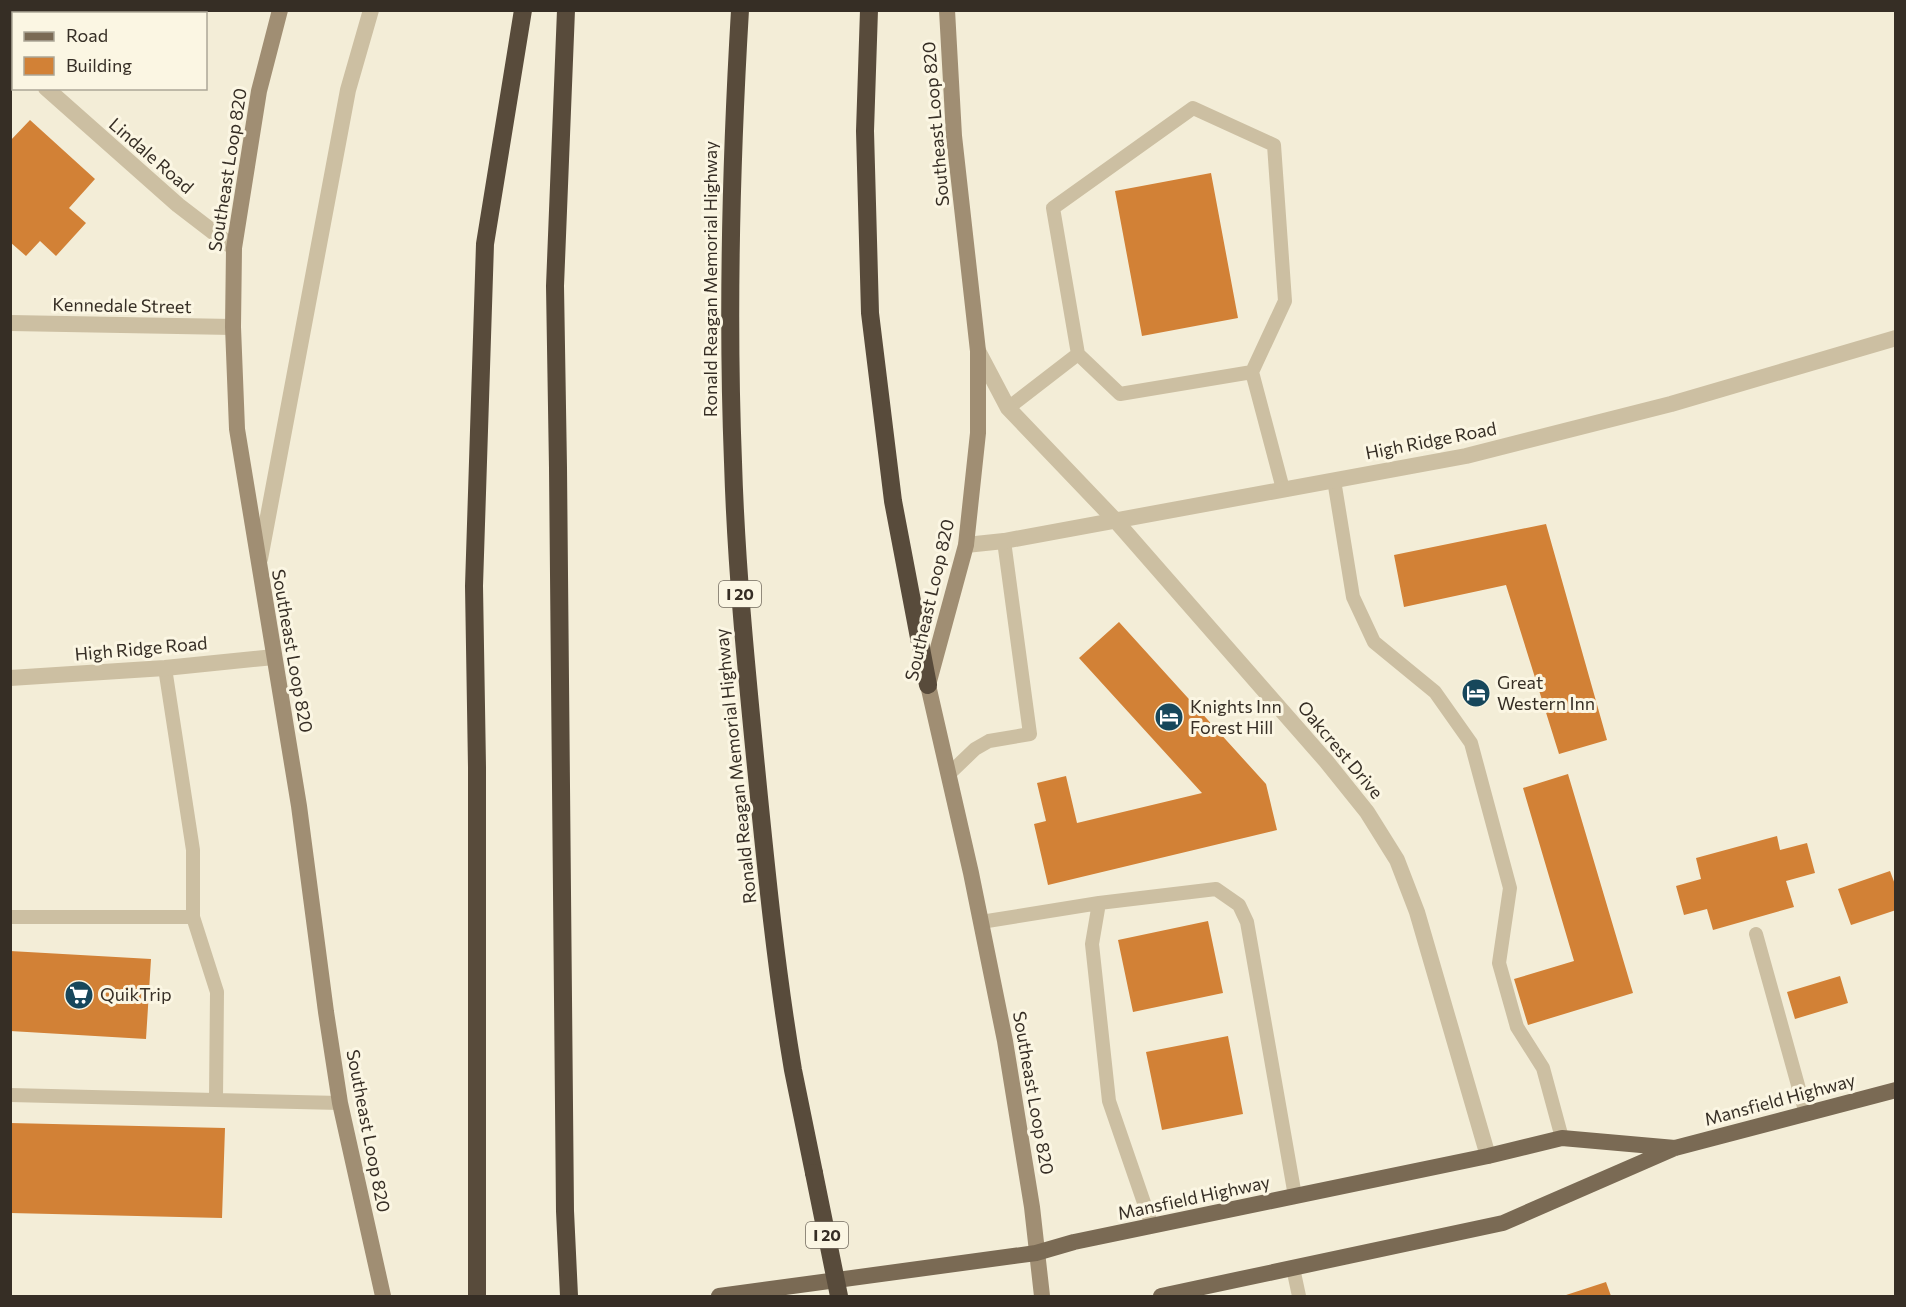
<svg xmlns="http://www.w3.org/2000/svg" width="1906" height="1307" font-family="Commissioner,sans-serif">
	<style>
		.building { fill: #d28136 }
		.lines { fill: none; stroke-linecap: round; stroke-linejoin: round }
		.service { stroke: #ccbfa2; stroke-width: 14 }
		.minor { stroke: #ccbfa2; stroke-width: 16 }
		.secondary { stroke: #a08e73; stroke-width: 16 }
		.primary { stroke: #7a6a54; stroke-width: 16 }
		.motorway { stroke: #584b3b; stroke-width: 18 }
		.motorway-bridge { stroke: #584b3b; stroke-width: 18 }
		.labels { text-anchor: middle; stroke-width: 6; stroke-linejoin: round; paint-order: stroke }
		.shield { fill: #fbf6e3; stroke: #716a5e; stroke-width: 1.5 }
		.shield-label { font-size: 16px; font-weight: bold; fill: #362e25 }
		.street-label { font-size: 18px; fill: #362e25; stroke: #fbf6e3 }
		.poi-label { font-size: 18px; fill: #362e25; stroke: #fbf6e3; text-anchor: start }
	</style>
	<rect width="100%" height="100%" fill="#f3edd7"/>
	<!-- building -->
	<path class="building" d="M30,120L95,179L69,208L86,223L56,256L40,241L26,256L10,242V141Z
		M1211,173L1238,318L1142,336L1115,191Z
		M1546,524L1607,740L1559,754L1506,585L1404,607L1394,555Z
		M1119,622L1266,784L1277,830L1048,885L1034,824L1046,821L1037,783L1066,776L1077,823L1202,793L1079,658Z
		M1568,774L1633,993L1528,1025L1514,979L1574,961L1523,788Z
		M1777,836L1780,850L1807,843L1815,873L1786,881L1794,907L1713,930L1707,909L1684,915L1676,886L1701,879L1696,858Z
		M1890,871L1896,887V910L1851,925L1838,889Z
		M1208,921L1223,993L1133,1012L1118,940Z
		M10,951L151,959L146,1039L10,1031Z
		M1840,976L1848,1003L1795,1019L1787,992Z
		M1228,1036L1243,1114L1162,1130L1146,1052Z
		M10,1123L225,1128L222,1218L10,1213Z
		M1606,1282L1611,1296H1563Z"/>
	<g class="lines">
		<!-- service -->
		<path class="service" d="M1078,354L1053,208L1193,108L1274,145L1285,301L1252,372
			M1008,408L1078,354L1120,394L1252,372L1283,489
			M1334,480L1353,597L1374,642L1435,692L1471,743L1510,888L1499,963L1517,1027L1543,1068L1562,1138
			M165,668L193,850V917L217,992L216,1099
			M949,774L975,749L989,741L1030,734L1004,541
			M10,917H193
			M981,922L1099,903
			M1756,934L1806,1114
			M10,1095L340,1103
			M1152,1226L1109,1101L1092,944L1099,903L1216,889L1239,905L1247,922L1295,1196
			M1293,1268L1299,1296"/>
		<!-- minor -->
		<path class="minor" d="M10,58L14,60
			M46,88L178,205L234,248
			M10,323L233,327
			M978,351L1008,408L1115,520L1326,761L1367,812L1397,860L1417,912L1488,1156
			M966,545L1004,541L1466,456L1671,404L1896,338
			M260,559L348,90L371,10
			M10,678L165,668L274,657"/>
		<!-- secondary -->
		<path class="secondary" d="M280,10L259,91L234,248L233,327L237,429L299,806L326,1012L340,1103L383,1296
			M947,10L954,136L978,351V433L966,545L928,685L971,873L1005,1041L1032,1207L1042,1296"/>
		<!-- primary -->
		<path class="primary" d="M719,1296L1036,1253L1074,1242L1488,1156L1562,1138L1675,1148
			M1161,1296L1503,1223L1675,1148L1896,1090"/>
		<!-- motorway -->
		<path class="motorway" d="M566,10L555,286L558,468L565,1211L569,1296
			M740,10C731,161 727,311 733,462C736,564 746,665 756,767C766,868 776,970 793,1070C800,1104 807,1139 814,1173
			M869,10L865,131L870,313L893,501L928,685
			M477,1296V767L474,586L485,244L523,10"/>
		<!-- motorway-bridge -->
		<path class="motorway-bridge" d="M814,1173L839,1296"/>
	</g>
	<!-- icons -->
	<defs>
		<g id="hotel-disc" transform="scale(1.5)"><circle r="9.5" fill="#17475b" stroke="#fbf6e3"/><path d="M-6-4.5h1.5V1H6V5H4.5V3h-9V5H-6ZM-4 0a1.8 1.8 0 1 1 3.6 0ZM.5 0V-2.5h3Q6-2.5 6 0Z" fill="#fff"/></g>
		<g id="supermarket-disc" transform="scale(1.5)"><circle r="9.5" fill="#17475b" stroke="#fbf6e3"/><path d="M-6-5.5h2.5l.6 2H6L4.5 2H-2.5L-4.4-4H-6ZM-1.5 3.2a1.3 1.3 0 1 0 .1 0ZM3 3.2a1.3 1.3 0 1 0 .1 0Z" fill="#fff"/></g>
	</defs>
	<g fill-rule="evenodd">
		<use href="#hotel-disc" x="1476" y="693"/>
		<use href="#hotel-disc" x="1169" y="717"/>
		<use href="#supermarket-disc" x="79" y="995"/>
	</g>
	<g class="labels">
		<!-- shield labels -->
		<g class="shield">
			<rect x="719" y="581" width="42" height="26" rx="4.5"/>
			<rect x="806" y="1222" width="42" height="26" rx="4.5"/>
		</g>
		<g class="shield-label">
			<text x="740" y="600">I 20</text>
			<text x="827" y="1241">I 20</text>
		</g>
		<!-- street labels -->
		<g class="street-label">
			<text transform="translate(936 124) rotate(-95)" y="6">Southeast Loop 820</text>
			<text transform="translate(151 156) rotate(41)" y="6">Lindale Road</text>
			<text transform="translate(228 170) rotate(-81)" y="6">Southeast Loop 820</text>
			<text transform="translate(711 279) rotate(-90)" y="6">Ronald Reagan Memorial Highway</text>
			<text transform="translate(122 306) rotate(1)" y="6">Kennedale Street</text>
			<text transform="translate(1431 441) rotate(-11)" y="6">High Ridge Road</text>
			<text transform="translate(930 600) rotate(-77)" y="6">Southeast Loop 820</text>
			<text transform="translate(141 649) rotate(-5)" y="6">High Ridge Road</text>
			<text transform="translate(292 651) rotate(80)" y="6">Southeast Loop 820</text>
			<text transform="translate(1340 750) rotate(50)" y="6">Oakcrest Drive</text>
			<text transform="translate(736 766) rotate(-96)" y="6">Ronald Reagan Memorial Highway</text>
			<text transform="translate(1033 1093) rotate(80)" y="6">Southeast Loop 820</text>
			<text transform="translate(1780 1100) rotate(-15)" y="6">Mansfield Highway</text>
			<text transform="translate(368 1131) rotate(79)" y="6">Southeast Loop 820</text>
			<text transform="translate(1194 1198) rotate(-12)" y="6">Mansfield Highway</text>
		</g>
		<!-- poi labels -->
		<g class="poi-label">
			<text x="1497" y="689">Great<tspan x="1497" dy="21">Western Inn</tspan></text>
			<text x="1190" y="713">Knights Inn<tspan x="1190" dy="21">Forest Hill</tspan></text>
			<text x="100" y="1001">QuikTrip</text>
		</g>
	</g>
	<!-- border -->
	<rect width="1906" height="1307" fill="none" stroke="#362e25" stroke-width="24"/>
	<!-- legend -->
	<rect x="12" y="12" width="195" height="78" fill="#fbf6e3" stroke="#aca697" stroke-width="1.5"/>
	<rect x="24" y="32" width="30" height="9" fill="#7a6a54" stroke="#aca697" stroke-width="1.5"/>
	<text x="66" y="42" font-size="18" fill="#362e25">Road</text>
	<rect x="24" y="57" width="30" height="18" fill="#d28136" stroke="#aca697" stroke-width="1.5"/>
	<text x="66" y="72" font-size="18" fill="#362e25">Building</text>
</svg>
